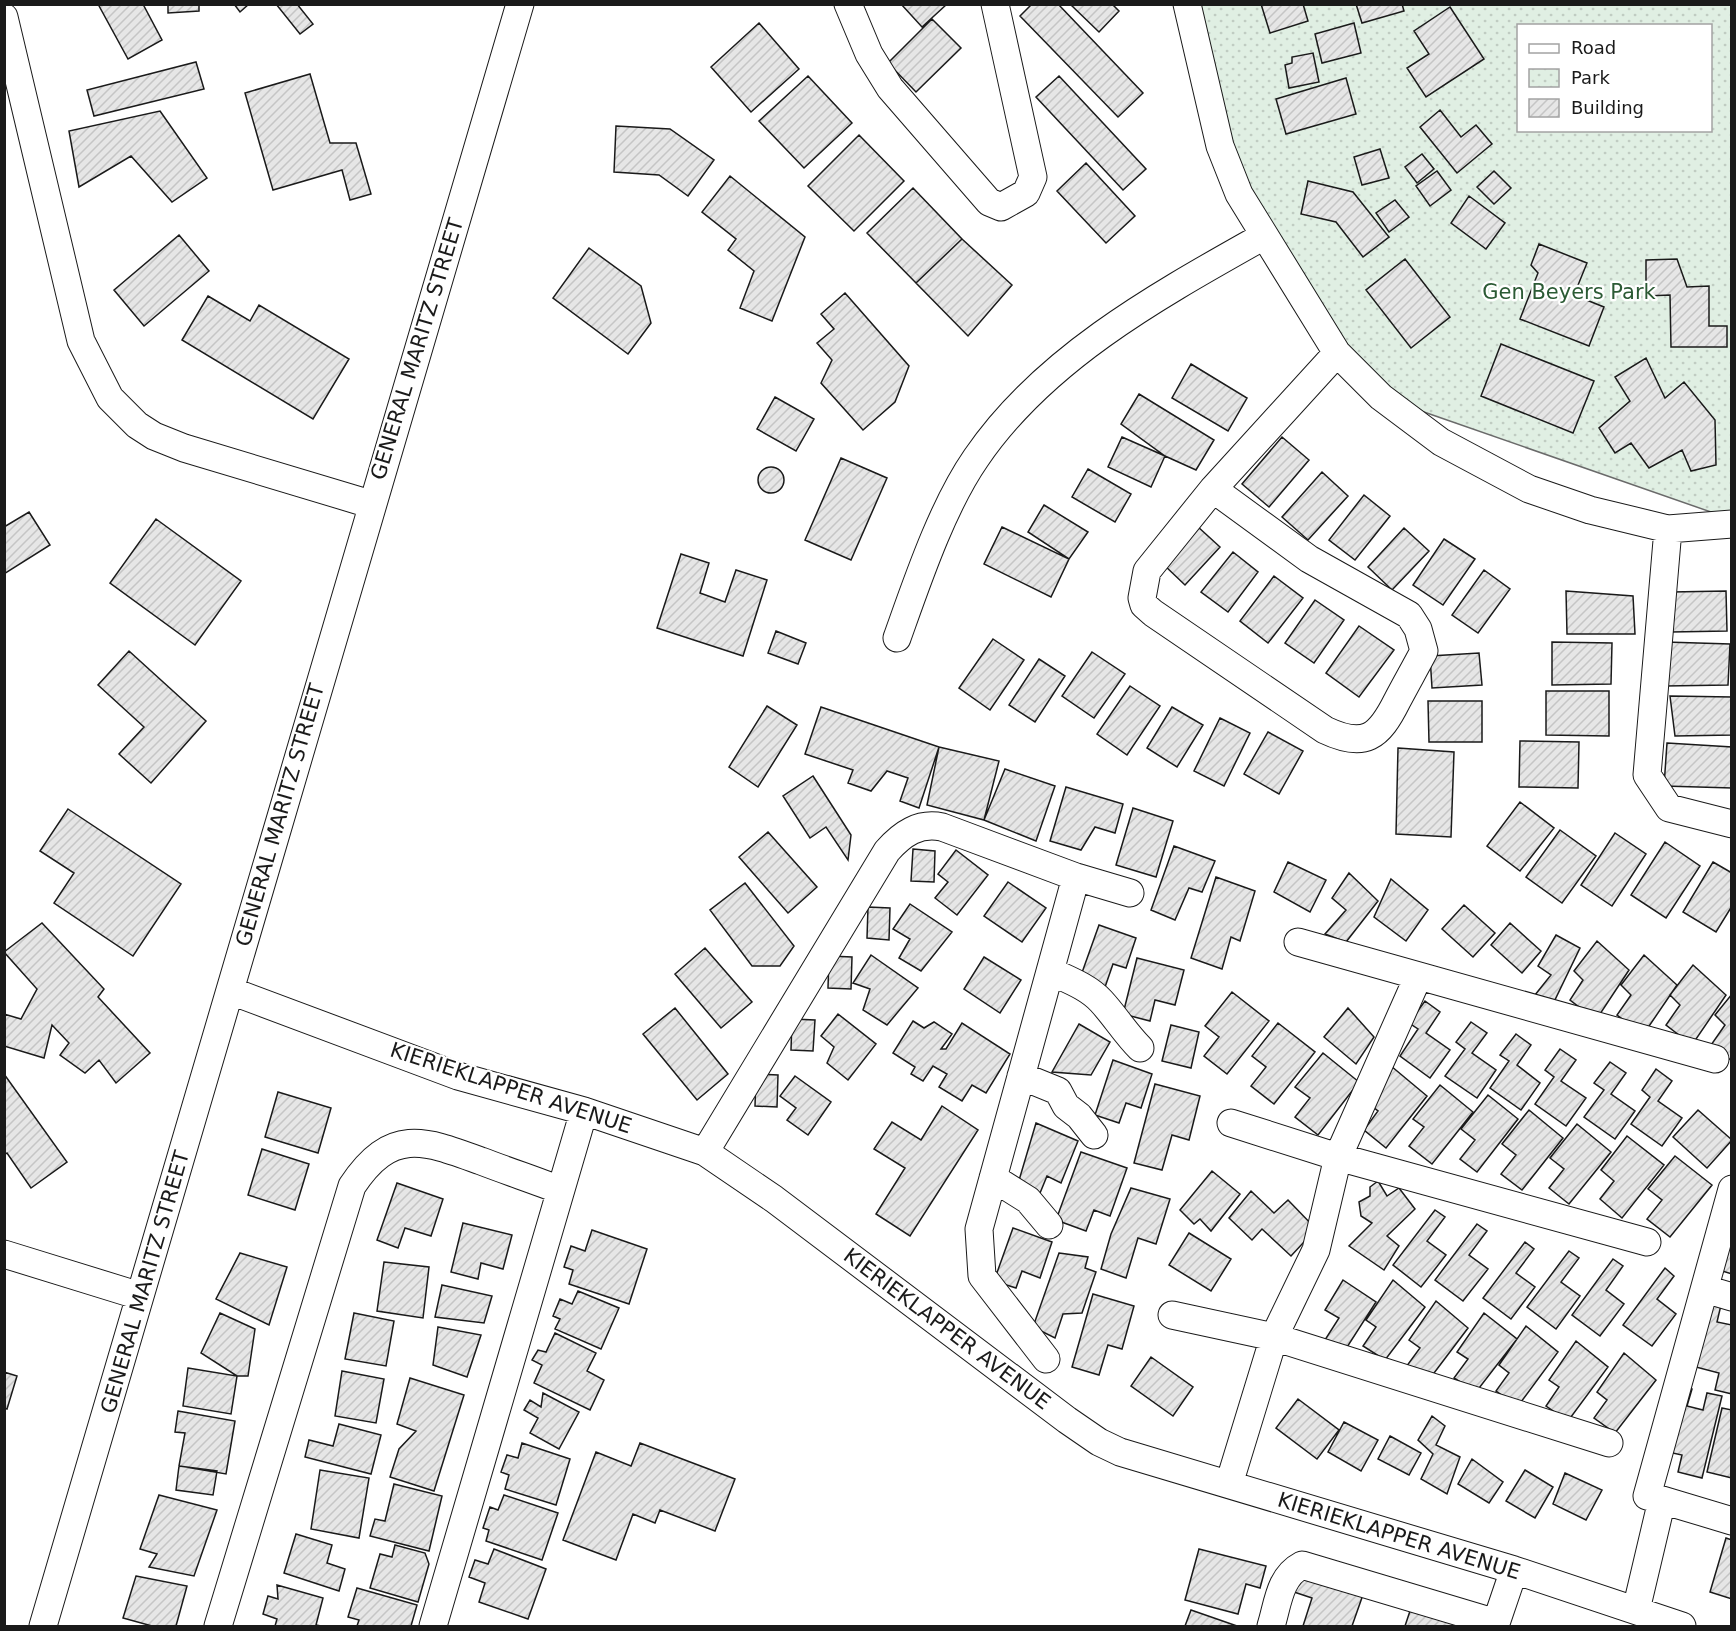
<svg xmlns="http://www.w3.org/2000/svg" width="1736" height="1631" font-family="'DejaVu Sans',sans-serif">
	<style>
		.park { fill: url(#park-dots); stroke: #6a6a6a; stroke-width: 1.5; fill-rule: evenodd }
		.building { fill: url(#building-hatch); stroke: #1a1a1a; stroke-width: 1.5 }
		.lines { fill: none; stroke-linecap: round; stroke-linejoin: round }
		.street-casing { stroke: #1a1a1a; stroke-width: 29 }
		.street { stroke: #fff; stroke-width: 27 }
		.labels { text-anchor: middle; stroke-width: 4.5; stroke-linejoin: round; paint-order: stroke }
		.park-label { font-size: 21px; fill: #2b5a34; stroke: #fff }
		.street-label { font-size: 21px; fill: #1a1a1a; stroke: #fff }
	</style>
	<defs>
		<pattern id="park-dots" width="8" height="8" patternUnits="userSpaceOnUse" patternTransform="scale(1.5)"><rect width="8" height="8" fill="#e0efe3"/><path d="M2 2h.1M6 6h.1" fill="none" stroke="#c0ccc2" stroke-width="1.8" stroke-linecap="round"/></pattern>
		<pattern id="building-hatch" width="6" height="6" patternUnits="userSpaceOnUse" patternTransform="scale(1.5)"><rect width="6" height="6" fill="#e6e6e6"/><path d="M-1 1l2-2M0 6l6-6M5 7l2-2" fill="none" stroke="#c5c5c5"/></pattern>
	</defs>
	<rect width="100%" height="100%" fill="#fff"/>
	<!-- park -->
	<path class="park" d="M1187,5H1731V519L1381,397L1239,194ZM1518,26H1710V130H1518Z"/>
	<!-- building -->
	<path class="building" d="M98,4H147L144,6L162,40L128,59Z
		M168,4H199V11L168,13Z
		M234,4H249L240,12Z
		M276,4H297L313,24L300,34Z
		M901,4H947L922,27Z
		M1032,4H1058L1143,93L1118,117L1020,16Z
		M1070,4H1112L1119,11L1099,32Z
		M1261,4H1303L1308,21L1270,33Z
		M1356,4H1402L1404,11L1362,23Z
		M1450,7L1484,59L1426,97L1407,68L1429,54L1414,31Z
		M932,19L961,48L916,92L888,63Z
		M759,23L799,69L751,112L711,67Z
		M1354,23L1361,53L1322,63L1315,34Z
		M1313,53L1319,82L1289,88L1285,65L1292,63V57Z
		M196,62L204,89L94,116L87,90Z
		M310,74L330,143H356L371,194L350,200L342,170L273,190L245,93Z
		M808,76L852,123L804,168L759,121Z
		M1059,76L1146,169L1123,190L1036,97Z
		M1346,78L1356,114L1286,134L1276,99Z
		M1440,110L1461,137L1476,125L1492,144L1457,173L1420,127Z
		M160,111L207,178L172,202L131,156L79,187L69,131Z
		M616,126L670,129L714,160L688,196L659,175L614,172Z
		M859,135L904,181L854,231L808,186Z
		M1380,149L1389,178L1362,185L1354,157Z
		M1422,154L1434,169L1417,183L1405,167Z
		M1086,163L1135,216L1106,243L1057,191Z
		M1437,171L1451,190L1430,206L1416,186Z
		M1494,171L1511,188L1494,204L1477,187Z
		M730,176L805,237L772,321L740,308L754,271L728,250L736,239L702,212Z
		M1308,181L1353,192L1389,237L1363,257L1336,222L1301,214Z
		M913,188L962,239L916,283L867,233Z
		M1469,196L1505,223L1486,249L1451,223Z
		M1395,200L1409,217L1389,232L1376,213Z
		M179,235L209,271L144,326L114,290Z
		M962,239L1012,285L968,336L916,283Z
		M1539,244L1587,263L1574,295L1604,307L1589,346L1520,319L1538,273L1531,265Z
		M589,248L641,286L651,323L628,354L553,298Z
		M1405,259L1450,317L1411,348L1366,290Z
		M1677,259L1687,287L1709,286V326H1727V347H1671L1670,295L1646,296V260Z
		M845,293L909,366L895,402L863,430L821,383L832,360L817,343L834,329L821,314Z
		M208,296L250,321L259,305L349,359L313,419L182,340Z
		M1501,344L1594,381L1573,433L1481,396Z
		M1646,358L1665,398L1684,382L1715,420L1716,465L1691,471L1682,450L1649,468L1631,443L1615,453L1599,428L1630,401L1615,377Z
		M1191,364L1247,398L1228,431L1172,398Z
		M1139,394L1214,440L1196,470L1165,456L1121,424Z
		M775,397L814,419L796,451L757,429Z
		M1122,437L1165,456L1151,487L1108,467Z
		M1282,437L1309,460L1269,507L1242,484Z
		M841,458L887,478L851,560L805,540Z
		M758 480a13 13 0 1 1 26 0a13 13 0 1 1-26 0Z
		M1088,469L1131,494L1115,522L1072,497Z
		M1322,472L1348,496L1308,540L1282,517Z
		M1364,495L1390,516L1355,560L1329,540Z
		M1044,505L1088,532L1069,559L1028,532Z
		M29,512L50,545L4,574V527Z
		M156,519L241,581L195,645L110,583Z
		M1197,526L1220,547L1185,585L1163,564Z
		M1002,527L1069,559L1051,597L984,564Z
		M1404,528L1429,551L1392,590L1368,567Z
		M1444,539L1475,559L1443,605L1413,585Z
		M1233,552L1258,572L1228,612L1201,592Z
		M681,554L709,563L700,593L725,602L736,570L767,580L743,656L657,628Z
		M1484,570L1510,589L1478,633L1452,615Z
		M1274,576L1303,598L1268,643L1240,621Z
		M1566,591L1633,596L1635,634H1567Z
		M1726,591L1727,631L1671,632V592Z
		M1315,600L1344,620L1314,663L1285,643Z
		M1359,626L1394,650L1359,697L1326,673Z
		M776,631L806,643L798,664L768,653Z
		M993,639L1024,660L990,710L959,688Z
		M1552,642L1612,643L1611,684L1552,685Z
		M1665,642L1730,644L1728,685L1665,686Z
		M129,651L206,721L151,783L119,754L144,727L98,685Z
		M1092,652L1125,674L1094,718L1062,696Z
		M1479,653L1482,685L1432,688L1430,656Z
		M1039,659L1065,676L1035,722L1009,705Z
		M1130,686L1160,706L1127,755L1097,734Z
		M1546,691H1609V736L1546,735Z
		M1670,696L1732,697V735L1675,736Z
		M1428,701H1482V742H1429Z
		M767,706L797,725L758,787L729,767Z
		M821,707L939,747L919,808L900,801L908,778L887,771L871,791L848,783L853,770L805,754Z
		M1172,707L1203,725L1177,767L1147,748Z
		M1220,718L1250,733L1224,786L1194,771Z
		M1268,732L1303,751L1279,794L1244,774Z
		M1520,741L1579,742L1578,788L1519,787Z
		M1667,743L1732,747V788L1664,786Z
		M939,747L999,761L984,820L927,805Z
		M1398,748L1454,752L1451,837L1396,834Z
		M1005,769L1055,786L1036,841L984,820Z
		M813,776L851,835L848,860L826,827L810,838L783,796Z
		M1066,787L1123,804L1115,833L1095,827L1081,850L1050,841Z
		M1520,802L1554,828L1520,871L1487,846Z
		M1133,808L1173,821L1156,877L1116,865Z
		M68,809L181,884L133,956L54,903L74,873L40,851Z
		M1560,830L1596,856L1562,903L1526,877Z
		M768,832L817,887L788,913L739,857Z
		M1615,833L1646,854L1612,906L1581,885Z
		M1665,842L1700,866L1666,918L1631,895Z
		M1174,846L1215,861L1202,892L1189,888L1175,920L1151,910Z
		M913,849L935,851L934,882L911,881Z
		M956,850L988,875L957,915L935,898L948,882L938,874Z
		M1288,862L1326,880L1310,912L1274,892Z
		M1713,862L1732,873V906L1716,932L1683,912Z
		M1349,873L1378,901L1346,942L1325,934L1346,910L1332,898Z
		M1216,877L1255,891L1240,941L1231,937L1222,969L1191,958Z
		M1391,879L1428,910L1406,941L1374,917Z
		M1008,882L1046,908L1022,942L984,916Z
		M745,883L794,946L780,966H752L710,910Z
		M910,904L952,932L921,971L899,958L910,939L893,929Z
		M1464,905L1495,933L1473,957L1442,929Z
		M868,907L890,908L889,940L867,938Z
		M42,923L104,989L98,997L150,1053L116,1083L99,1060L85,1073L60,1055L69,1043L52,1025L44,1058L4,1046V1014L21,1019L37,989L4,952Z
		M1510,923L1541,951L1522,973L1491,945Z
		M1099,925L1136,938L1126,968L1113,964L1104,990L1079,981Z
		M1556,935L1580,948L1551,1008L1535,995L1551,975L1538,966Z
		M1597,941L1629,970L1596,1020L1570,1000L1583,980L1574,971Z
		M705,948L752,1002L721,1028L675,974Z
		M871,955L918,988L887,1025L863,1010L870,989L853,983Z
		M1644,955L1677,985L1643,1035L1617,1015L1631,995L1621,985Z
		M829,956L852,957L851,989L828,988Z
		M984,957L1021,980L1000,1013L964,989Z
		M1137,958L1184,970L1175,1005L1155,1000L1150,1021L1123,1014Z
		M1693,965L1726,995L1692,1045L1666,1025L1680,1005L1670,995Z
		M1232,992L1269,1021L1227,1074L1204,1056L1219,1037L1205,1026Z
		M1732,994V1061L1711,1045L1725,1025L1715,1015Z
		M1425,1001L1440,1012L1426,1033L1450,1050L1430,1078L1400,1056L1418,1029L1409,1023Z
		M675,1008L728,1074L697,1100L643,1034Z
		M1348,1008L1374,1037L1356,1064L1324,1037Z
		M838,1014L876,1044L848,1080L827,1063L834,1047L821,1036Z
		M792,1019L815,1020L813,1051L791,1050Z
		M913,1021L924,1028L934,1022L952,1034L941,1049H946L962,1023L1010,1054L986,1093L972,1085L962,1101L939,1087L947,1074L933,1066L923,1081L911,1074L915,1067L893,1053Z
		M1471,1022L1487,1033L1472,1053L1496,1070L1477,1098L1445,1076L1465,1049L1456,1042Z
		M1278,1023L1315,1052L1274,1104L1251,1086L1266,1067L1252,1056Z
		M1079,1024L1110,1042L1091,1075L1052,1072Z
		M1171,1025L1199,1032L1191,1068L1162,1061Z
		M1516,1034L1531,1045L1517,1065L1540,1083L1521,1110L1490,1088L1509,1061L1500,1055Z
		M1560,1049L1576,1060L1561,1081L1586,1098L1566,1126L1535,1104L1554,1077L1545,1070Z
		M1323,1053L1359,1082L1318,1135L1295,1117L1310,1098L1295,1087Z
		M1113,1060L1152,1074L1141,1108L1126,1103L1119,1123L1095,1115Z
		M1610,1062L1626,1073L1611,1094L1635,1111L1615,1139L1584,1117L1604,1090L1594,1083Z
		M1391,1066L1427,1096L1386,1148L1364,1130L1378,1111L1364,1100Z
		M1656,1069L1672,1081L1658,1101L1682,1118L1662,1146L1631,1124L1650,1097L1642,1090Z
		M4,1074L67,1162L31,1188L7,1153L4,1155Z
		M756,1074L778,1075L777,1107L755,1106Z
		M795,1076L831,1102L808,1135L787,1120L796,1108L780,1096Z
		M1155,1084L1200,1096L1189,1140L1172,1135L1162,1170L1134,1163Z
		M1440,1085L1473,1112L1432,1164L1409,1146L1424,1127L1413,1119Z
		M278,1092L331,1108L318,1153L265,1137Z
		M1488,1095L1518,1119L1477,1172L1460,1159L1475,1140L1461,1129Z
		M942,1106L978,1130L910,1236L876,1214L905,1168L874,1149L892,1122L921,1140Z
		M1529,1110L1563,1138L1522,1190L1501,1174L1516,1155L1502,1144Z
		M1698,1110L1732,1140L1707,1168L1673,1137Z
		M1036,1123L1078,1141L1061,1183L1047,1176L1038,1198L1017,1187Z
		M1577,1124L1611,1152L1569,1204L1549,1188L1564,1169L1550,1158Z
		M1627,1136L1664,1165L1622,1218L1600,1199L1614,1181L1601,1170Z
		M262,1149L309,1164L295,1210L248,1195Z
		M1081,1152L1127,1168L1110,1216L1094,1210L1086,1231L1056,1220Z
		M1675,1156L1712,1185L1670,1237L1647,1219L1662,1200L1648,1189Z
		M1212,1171L1240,1194L1211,1231L1200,1219L1194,1224L1180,1210Z
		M1378,1181L1387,1196L1399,1188L1415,1209L1387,1236L1399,1246L1384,1270L1349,1246L1372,1223L1361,1216L1359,1202L1370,1196V1187Z
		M397,1183L443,1199L431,1236L405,1228L398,1248L377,1240Z
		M1131,1188L1170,1199L1156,1244L1138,1238L1126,1278L1101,1269L1111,1234Z
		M1251,1191L1274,1213L1288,1200L1316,1229L1291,1256L1262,1229L1252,1240L1229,1218Z
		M1435,1210L1445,1217L1427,1241L1446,1255L1421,1287L1393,1265Z
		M463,1223L512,1235L503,1269L481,1263L478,1279L451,1272Z
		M1477,1224L1487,1231L1469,1255L1488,1269L1463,1301L1435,1280Z
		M1732,1225V1274L1719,1270Z
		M1013,1228L1052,1242L1040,1278L1022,1271L1016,1288L994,1281Z
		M592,1230L647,1249L629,1304L569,1284L573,1270L564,1267L571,1246L585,1251Z
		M1189,1233L1231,1259L1211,1291L1169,1265Z
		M1525,1242L1534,1249L1516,1273L1535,1287L1511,1319L1483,1298Z
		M1569,1251L1579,1258L1561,1282L1580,1296L1556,1329L1527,1307Z
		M240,1253L287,1267L269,1325L216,1299Z
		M1059,1253L1088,1257L1085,1268L1096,1272L1082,1313L1063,1314L1055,1338L1033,1327Z
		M1613,1259L1623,1266L1606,1290L1624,1304L1600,1336L1572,1315Z
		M384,1262L429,1267L423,1318L377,1311Z
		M1665,1268L1674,1276L1657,1299L1676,1314L1652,1346L1623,1325Z
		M1343,1280L1376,1302L1342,1355L1323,1343L1339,1318L1325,1310Z
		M1393,1280L1425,1307L1385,1360L1363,1346L1376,1327L1366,1320Z
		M442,1285L492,1296L484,1323L435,1317Z
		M578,1291L619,1308L601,1349L555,1329L560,1319L553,1316L560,1299L572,1304Z
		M1093,1294L1134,1306L1122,1349L1108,1345L1099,1375L1072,1367Z
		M1436,1301L1468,1328L1428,1381L1406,1367L1420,1348L1409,1340Z
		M1707,1301L1721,1305L1717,1322L1732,1325V1394L1715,1390L1719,1373L1692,1366Z
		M220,1313L255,1329L248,1376H237L201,1353Z
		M354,1313L394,1321L386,1366L345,1359Z
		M1484,1313L1517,1339L1476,1392L1454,1378L1468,1359L1457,1352Z
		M1526,1326L1558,1352L1518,1406L1496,1391L1509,1373L1499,1365Z
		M438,1327L481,1335L467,1377L433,1365Z
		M555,1333L596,1353L587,1371L604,1380L590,1410L534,1383L542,1365L532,1360L538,1350L546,1352Z
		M1576,1341L1608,1367L1568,1421L1546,1406L1559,1387L1549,1380Z
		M1624,1353L1656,1380L1615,1433L1594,1418L1607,1400L1597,1392Z
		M1151,1357L1193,1387L1173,1416L1131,1386Z
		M188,1368L237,1376L231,1414L183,1406Z
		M342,1371L384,1379L376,1423L335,1416Z
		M4,1372L17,1376L7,1409L4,1408Z
		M410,1378L464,1395L434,1491L390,1477L399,1449L416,1431L397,1424Z
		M1683,1387L1692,1389L1687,1406L1703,1410L1707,1393L1722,1396L1702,1478L1678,1472L1682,1455L1668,1452Z
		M543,1393L579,1412L559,1449L530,1433L538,1418L524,1410L530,1400L541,1407Z
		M1298,1399L1339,1430L1317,1459L1276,1428Z
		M1722,1408L1732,1410V1478L1707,1472Z
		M178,1411L235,1421L226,1474L179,1466L185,1433L175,1432Z
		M1432,1416L1445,1426L1436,1445L1460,1457L1447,1494L1421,1479L1433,1454L1418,1440Z
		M1344,1422L1378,1440L1361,1471L1328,1452Z
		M339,1424L381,1435L371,1474L305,1457L309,1440L333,1446Z
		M1390,1436L1421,1453L1409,1475L1378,1459Z
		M522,1443L570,1459L556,1505L505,1489L509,1475L501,1472L507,1455L518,1458Z
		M640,1443L735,1479L715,1531L660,1510L655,1523L633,1514L616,1560L563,1540L596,1452L631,1466Z
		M1472,1459L1503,1482L1489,1503L1458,1484Z
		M179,1466L217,1471L213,1495L176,1490Z
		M320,1470L369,1478L359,1538L311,1529Z
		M1525,1470L1553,1487L1535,1518L1506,1501Z
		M1565,1473L1602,1490L1586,1520L1553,1504Z
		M394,1484L442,1496L429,1551L370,1536L375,1519L385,1521Z
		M159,1495L217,1510L194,1576L149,1567L157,1554L140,1549Z
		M504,1495L558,1513L542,1560L486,1541L489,1530L483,1528L490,1507L498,1510Z
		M296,1534L332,1545L327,1563L345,1569L339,1591L284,1573Z
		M1726,1538L1732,1540V1599L1710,1592Z
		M395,1545L425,1553L429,1564L418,1602L370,1588L380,1554L392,1557Z
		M494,1549L546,1569L528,1619L479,1602L485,1583L469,1577L475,1560L488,1564Z
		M1199,1549L1266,1566L1260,1588L1246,1584L1238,1614L1185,1600Z
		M1300,1575L1365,1589L1352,1626H1303L1312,1598L1294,1592Z
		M136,1576L187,1586L176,1626H152L123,1618Z
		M277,1585L323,1598L316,1625L321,1626H275L277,1619L263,1614L268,1596L278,1599Z
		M357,1588L417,1605L411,1626H357L359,1620L348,1617Z
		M1413,1602L1462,1619L1460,1626H1405Z
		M1191,1610L1237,1626H1185Z"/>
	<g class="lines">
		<!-- street casing -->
		<g class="street-casing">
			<path id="street" d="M848,4L869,54L890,88L989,202L1001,207L1026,193L1033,177L995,4
				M1187,4L1220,146L1239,194L1337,353L1381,397L1441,442L1529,489L1590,510L1668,529L1732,524
				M4,17L81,341L110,398L137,425L154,436L184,448L370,504
				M1213,489L1309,559L1409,615L1418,629L1424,651C1415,668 1406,684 1397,701C1379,737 1365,749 1325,730L1153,613L1144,605L1142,598L1147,571L1213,489L1337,353
				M1668,529L1647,775L1669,808L1732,824
				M897,638C917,582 942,507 976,458C1044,358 1159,295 1262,237
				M1298,942L1715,1059
				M1052,972C1069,980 1088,987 1101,1001C1115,1016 1125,1033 1140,1048
				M231,991L458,1076L584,1111L705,1152L774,1199L1067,1420L1099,1442L1120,1452L1514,1570L1682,1626
				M1021,1076L1058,1091L1066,1106L1079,1116L1094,1135
				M1231,1123L1338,1157L1647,1242
				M705,1152L887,851C902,834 919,822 942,827L1076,877L1130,893
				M993,1178L1028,1200L1049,1225
				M4,1254L140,1296
				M1705,1289L1732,1297
				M1172,1315L1274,1337L1609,1443
				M1046,1359L982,1276L979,1229L1076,877
				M1229,1484L1274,1337L1316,1250L1338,1157L1418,977
				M1662,1500L1732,1521
				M1636,1610L1662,1500L1647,1496L1732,1189
				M43,1626C202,1086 357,544 520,4
				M218,1626L352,1186C391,1127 424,1140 481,1161C507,1171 534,1180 560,1190
				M433,1626L584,1111
				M1271,1626C1278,1604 1279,1577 1302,1565L1496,1623
				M1495,1626L1514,1570"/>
		</g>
		<!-- street -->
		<use href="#street" class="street"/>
	</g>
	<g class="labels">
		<!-- park labels -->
		<g class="park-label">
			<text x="1569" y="299">Gen Beyers Park</text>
		</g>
		<!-- street labels -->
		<g class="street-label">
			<text transform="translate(417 349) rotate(-73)" y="7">GENERAL MARITZ STREET</text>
			<text transform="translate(280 815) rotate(-74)" y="7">GENERAL MARITZ STREET</text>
			<text transform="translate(511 1088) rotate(18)" y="7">KIERIEKLAPPER AVENUE</text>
			<text transform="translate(145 1282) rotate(-74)" y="7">GENERAL MARITZ STREET</text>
			<text transform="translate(947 1329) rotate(37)" y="7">KIERIEKLAPPER AVENUE</text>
			<text transform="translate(1399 1536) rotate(17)" y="7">KIERIEKLAPPER AVENUE</text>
		</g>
	</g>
	<!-- border -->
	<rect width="1736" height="1631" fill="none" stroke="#1a1a1a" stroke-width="12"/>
	<!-- legend -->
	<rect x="1517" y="24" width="195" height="108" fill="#ffffff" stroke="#a3a3a3" stroke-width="1.5"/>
	<rect x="1529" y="44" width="30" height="9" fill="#ffffff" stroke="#a3a3a3" stroke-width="1.5"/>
	<text x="1571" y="54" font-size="18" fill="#1a1a1a">Road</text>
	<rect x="1529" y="69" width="30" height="18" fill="url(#park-dots)" stroke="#a3a3a3" stroke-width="1.5"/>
	<text x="1571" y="84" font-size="18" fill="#1a1a1a">Park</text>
	<rect x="1529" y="99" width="30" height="18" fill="url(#building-hatch)" stroke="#a3a3a3" stroke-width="1.5"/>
	<text x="1571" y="114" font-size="18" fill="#1a1a1a">Building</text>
</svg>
